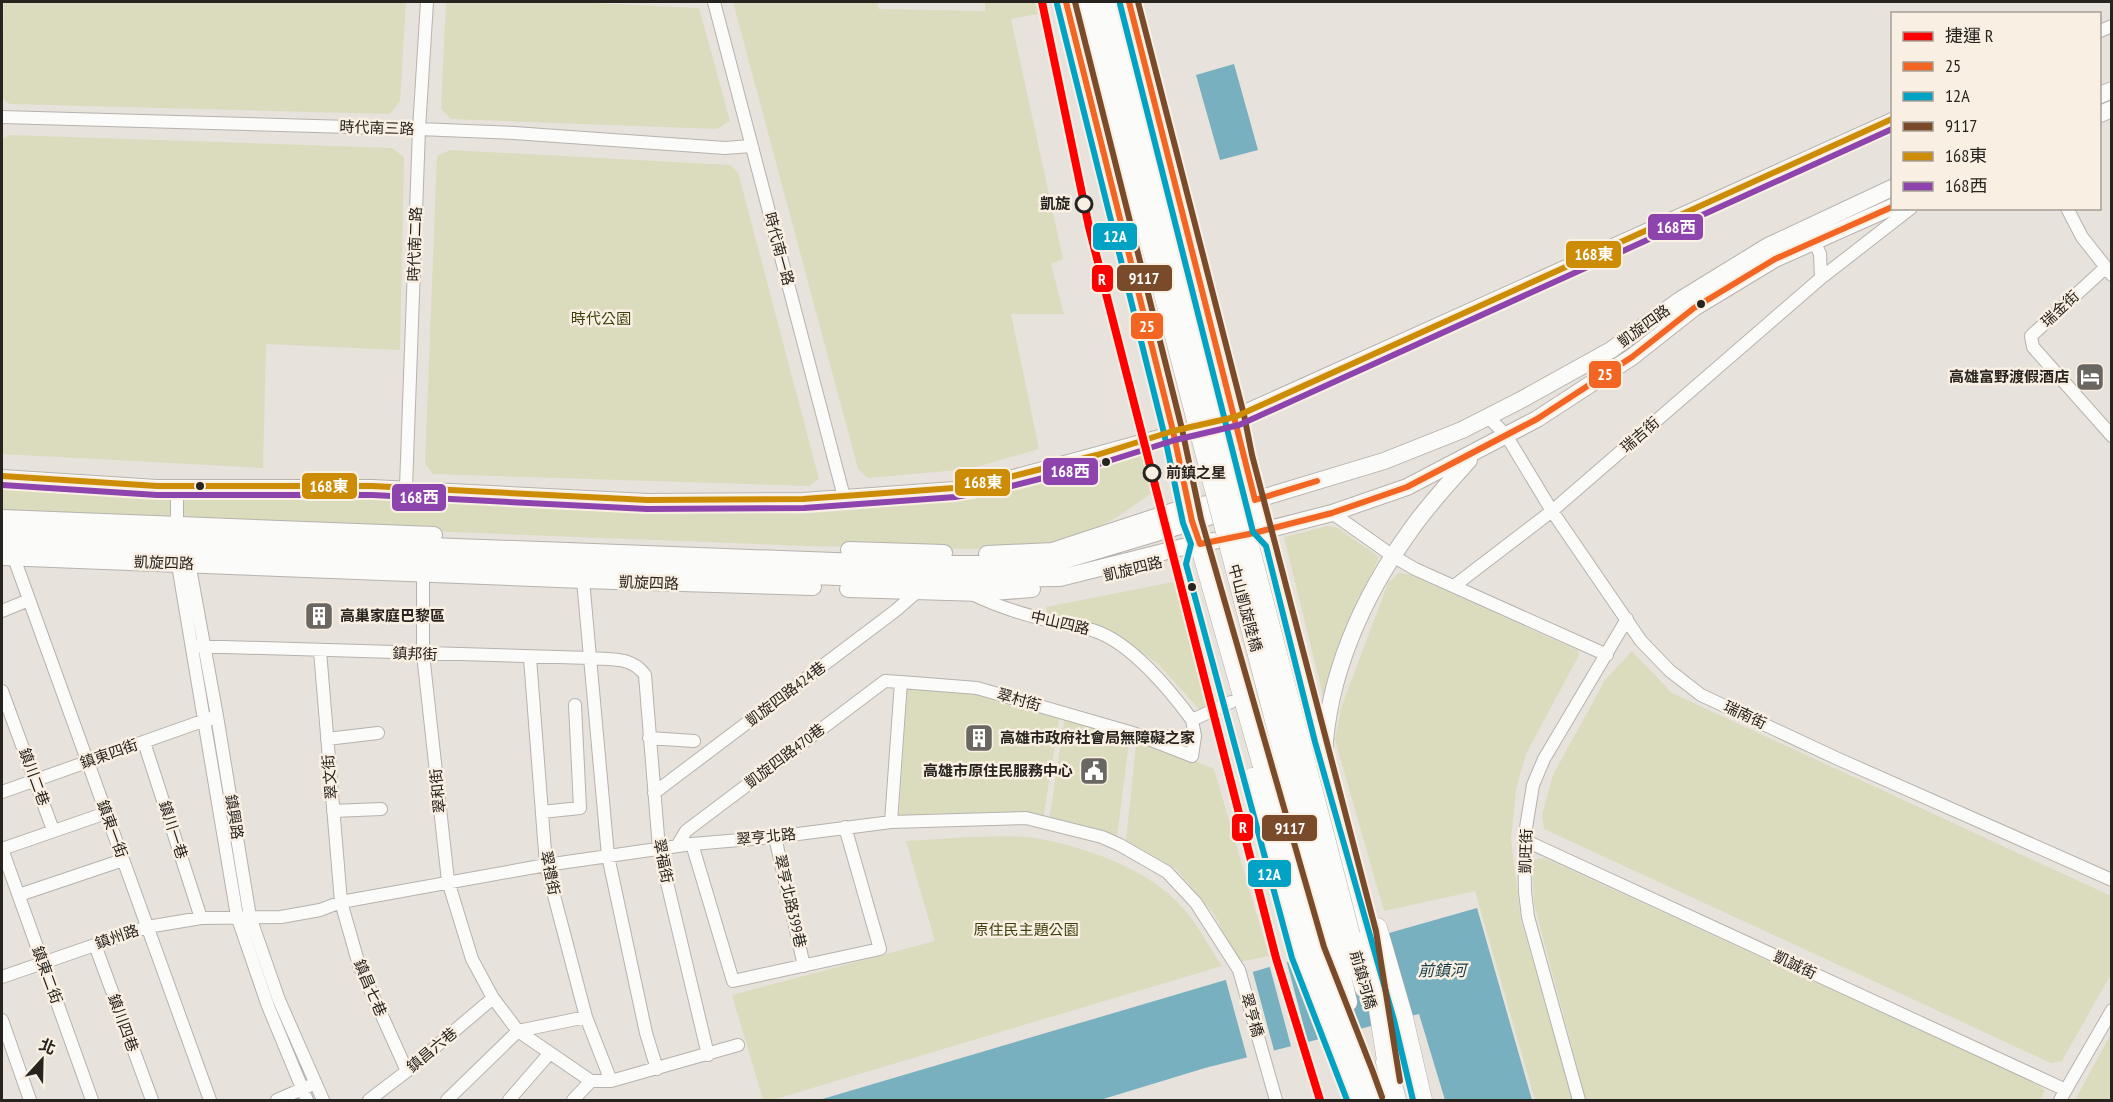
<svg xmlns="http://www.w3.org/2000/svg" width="2113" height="1102" font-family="'PT Sans Narrow','Noto Sans TC',sans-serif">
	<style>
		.green { fill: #dbdcbe }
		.water { fill: #78b0bf }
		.pier { fill: #e7e2db }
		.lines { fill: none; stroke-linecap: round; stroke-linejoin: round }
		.street-casing { stroke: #b6b2ad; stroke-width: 14 }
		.secondary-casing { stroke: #b6b2ad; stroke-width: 18 }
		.primary-casing { stroke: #b6b2ad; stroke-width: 21 }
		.street { stroke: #fbfbfa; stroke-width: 12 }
		.secondary { stroke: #fbfbfa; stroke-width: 16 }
		.primary { stroke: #fbfbfa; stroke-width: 20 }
		.primary-bridge-casing { stroke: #b6b2ad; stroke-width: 21; stroke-linecap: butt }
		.primary-bridge { stroke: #fbfbfa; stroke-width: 20 }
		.bus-1-casing { stroke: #f9f0e3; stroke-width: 10 }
		.bus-2-casing { stroke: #f9f0e3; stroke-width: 10 }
		.bus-3-casing { stroke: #f9f0e3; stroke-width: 10 }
		.bus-4-casing { stroke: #f9f0e3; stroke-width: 10 }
		.bus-5-casing { stroke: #f9f0e3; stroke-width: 10 }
		.bus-1 { stroke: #f26522; stroke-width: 6 }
		.bus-2 { stroke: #02a2c5; stroke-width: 6 }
		.bus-3 { stroke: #7a4b2a; stroke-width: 6 }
		.bus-4 { stroke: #cd8c06; stroke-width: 6 }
		.bus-5 { stroke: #8e44ad; stroke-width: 6 }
		.metro-1-casing { stroke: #f9f0e3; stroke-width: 12 }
		.metro-1 { stroke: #f00; stroke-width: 8 }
		.stop-dot { fill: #f9f0e3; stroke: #27231f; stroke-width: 3 }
		.bus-dot { fill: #27231f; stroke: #f9f0e3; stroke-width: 2 }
		.labels { text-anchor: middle; stroke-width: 5; stroke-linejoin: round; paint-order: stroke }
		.street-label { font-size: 15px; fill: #27231f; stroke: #f9f0e3 }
		.stop-label { font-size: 15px; font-weight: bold; fill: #27231f; stroke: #f9f0e3; text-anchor: end }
		.park-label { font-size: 15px; fill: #3d400d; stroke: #f9f0e3 }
		.poi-label { font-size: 15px; font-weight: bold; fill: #27231f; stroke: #f9f0e3; text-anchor: end }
		.water-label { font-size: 16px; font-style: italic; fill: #173d48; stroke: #f9f0e3 }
		.line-badge { stroke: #f9f0e3; stroke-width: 2 }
		.badge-label { font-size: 16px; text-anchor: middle; font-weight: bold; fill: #fff }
	</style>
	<rect width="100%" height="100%" fill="#e7e2db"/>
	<!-- green -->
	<path class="green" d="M4,2H406L400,101L390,114L10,104L2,98Z
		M446,2H569L699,8L730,121L717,129L451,119L441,109Z
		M733,2H877L879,9L985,11V2H1035L1038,14L1011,19L1063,259L1051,264L1064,314H1011L1039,449L970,469L868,478L858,469Z
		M10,135L392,148L404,157L400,350L266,344L263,468L2,454V139Z
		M450,150L730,165L738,172L819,479L809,486L433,474L425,463L437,156Z
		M1141,449L1159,488L1114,519L1071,540L1050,546L974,549L806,546L2,514V482L802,514L887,507L970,494Z
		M1328,526L1338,528L1379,557L1339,646L1323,696L1284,537Z
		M1399,573L1408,574L1577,650L1579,655L1526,754L1516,790L1511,839L1521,921L1573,1100H1535L1475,891L1384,911L1335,740L1341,708L1388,583Z
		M1178,581L1183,583L1215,694L1216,701L1211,707L1199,709L1159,665L1132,645L1104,629L1047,615L1046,607Z
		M1632,651L1672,693L2111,896V974L2062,1061L2051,1063L1544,829L1542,815L1553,775L1605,680Z
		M907,689L976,691L1060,714L1043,820L899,818Z
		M1065,716L1130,735L1117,837L1102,830L1049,821Z
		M1137,737L1214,769L1269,956L1239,962L1214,914L1176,869L1126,840Z
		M971,837C992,837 1015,835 1035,838C1084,846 1151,870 1183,908C1198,925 1209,947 1222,966L772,1100H763L732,995L935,941L906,841Z
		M1544,858L2040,1085L2045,1091L2040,1100H1586L1534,904L1532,860Z
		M2111,1034V1100H2075Z"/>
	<!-- water -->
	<path class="water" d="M1234,64L1258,150L1220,160L1196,75Z
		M1477,908L1532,1100H1445L1419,1014L1205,1068L1100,1100H819L1273,966Z"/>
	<!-- pier -->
	<path class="pier" d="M1286,959L1309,1046L1292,1050L1269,964Z
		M1252,969L1275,1054L1248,1061L1225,977Z"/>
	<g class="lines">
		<!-- street casing -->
		<g class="street-casing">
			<path id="street" d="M714,2L844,497
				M2100,31L2112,26
				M2,117L419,129L514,133L725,148L751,146
				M2067,208L2082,237L2112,275
				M2105,268L2031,336L2033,347L2112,436
				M1821,278L1911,208
				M1488,417L1506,435L1552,511L1641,641L1670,671L1701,695L1836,758L2112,880
				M1229,418L1892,119
				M2,476L157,486H372L647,500L803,499L954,488L1002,479L1203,424
				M177,486V532
				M406,487L419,129L427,2
				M1332,513L1393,556L1415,569L1607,655
				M188,557L217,716L250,917L279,1000L323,1100
				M14,558L210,1100
				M177,559L237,916L268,1006L307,1100
				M423,565V654L448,881L472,959L493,998L518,1031L591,1081H611L738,1045
				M583,580L608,856L646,1033L657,1069
				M1454,586L1552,511L1821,278L1820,254L1812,236
				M972,594C1000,608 1028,616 1059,623C1071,626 1084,627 1095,631C1131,643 1170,690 1192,720
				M2,611L29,600
				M192,646L590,658C611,660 632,656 645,675L659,849L708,1055
				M320,651L341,902L359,965L407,1071
				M530,658L546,865L586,1017L611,1081
				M2,691L53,830
				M649,738L694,741
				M327,739L378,733
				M144,742L201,918
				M2,792L211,718
				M654,793L895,611L917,592
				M333,811L381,809
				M542,812L580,808L575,705
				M891,822L901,682L977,688L1133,733L1192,756L1195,736L1192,720L1231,702
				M775,837L804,966
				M1524,840L2066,1090
				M692,844L733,981L880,949L845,827
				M677,846L686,831L885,681L901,682
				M2,849L92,1100
				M2,849L106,813
				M19,895L123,860
				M95,945L152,1100
				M2,977L147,927L201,918L281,917L320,910L341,902L546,865L692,844L775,837L891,822L1026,818L1102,837L1120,845L1167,872L1196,903L1239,970L1276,1100
				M2,1020L30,1100
				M518,1031L586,1017
				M277,1100L309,1086
				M369,1100L407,1071L493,998
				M447,1100L518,1031
				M509,1100L549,1054
				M573,1100L591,1081
				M1579,1100L1528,917L1525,892L1524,840L1533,785L1544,759L1627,619
				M2060,1100L2112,1010"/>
		</g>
		<!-- secondary casing -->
		<g class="secondary-casing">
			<path id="secondary" d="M2100,95L2112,90
				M2100,114L2112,109
				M2,518L434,535
				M2,530L914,564H1052L1203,519L1255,500L1384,461L1462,430L1519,401L1611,350L1680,300L1768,246L1892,188
				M2,544L915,580L1060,578L1183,547L1254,533L1332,513L1407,487L1537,419L1632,357L1694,308L1775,259L1892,207
				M849,550L944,553
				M987,554L1052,551L1189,506L1230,502
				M2,557L583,580L813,587
				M848,589L981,593L1032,589
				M1324,757C1327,676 1363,596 1410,531C1427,506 1449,483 1469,460"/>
		</g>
		<!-- primary casing -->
		<g class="primary-casing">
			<path id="primary" d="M1066,2L1173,431L1192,521L1200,544L1315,950L1365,1075
				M1087,2L1113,98
				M1107,2L1132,95
				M1129,2L1235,417L1243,457L1367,933L1389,1073
				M1252,778L1301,956L1331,1037L1357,1100
				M1377,928L1403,1018L1422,1100
				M1350,935L1365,988
				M1333,943L1347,1002
				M1362,1062L1373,1100
				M1386,1062L1396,1100"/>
		</g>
		<!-- street -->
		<use href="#street" class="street"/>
		<!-- secondary -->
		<use href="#secondary" class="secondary"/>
		<!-- primary -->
		<use href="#primary" class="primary"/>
		<!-- primary-bridge casing -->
		<g class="primary-bridge-casing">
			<path id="primary-bridge" d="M1132,95L1350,935
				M1113,98L1333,943"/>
		</g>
		<!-- primary-bridge -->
		<use href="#primary-bridge" class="primary-bridge"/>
		<!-- bus-1 casing -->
		<g class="bus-1-casing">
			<path id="bus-1" d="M1066,2L1173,431L1192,521L1200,544L1254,533L1332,513L1407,487L1537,419L1632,357L1694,308L1775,259L1892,207
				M1129,2L1255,500L1317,481"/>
		</g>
		<!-- bus-2 casing -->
		<g class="bus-2-casing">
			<path id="bus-2" d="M1057,4L1164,433L1183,523L1191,544L1186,564L1292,958L1347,1100
				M1120,4L1253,532L1266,546L1315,742L1394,1020L1413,1100"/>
		</g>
		<!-- bus-3 casing -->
		<g class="bus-3-casing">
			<path id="bus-3" d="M1075,2L1182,429L1201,519L1324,947L1373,1072L1382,1097
				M1138,2L1244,415L1252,455L1376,931L1400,1081"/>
		</g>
		<!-- bus-4 casing -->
		<g class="bus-4-casing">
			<path id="bus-4" d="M2,476L157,486H372L647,500L803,499L954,488L1002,479L1097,455L1173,431L1235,417L1892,119"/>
		</g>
		<!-- bus-5 casing -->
		<g class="bus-5-casing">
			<path id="bus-5" d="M2,485L157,495H372L647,509L804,508L955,497L1004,488L1099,464L1175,440L1239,425L1892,129"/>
		</g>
		<!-- bus-1 -->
		<use href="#bus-1" class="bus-1"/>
		<!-- bus-2 -->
		<use href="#bus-2" class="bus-2"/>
		<!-- bus-3 -->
		<use href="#bus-3" class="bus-3"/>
		<!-- bus-4 -->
		<use href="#bus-4" class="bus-4"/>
		<!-- bus-5 -->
		<use href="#bus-5" class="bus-5"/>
		<!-- metro-1 casing -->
		<g class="metro-1-casing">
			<path id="metro-1" d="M1042,2L1089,227L1276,958L1320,1100"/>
		</g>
		<!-- metro-1 -->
		<use href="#metro-1" class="metro-1"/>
	</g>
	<!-- icons -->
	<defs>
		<g id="hotel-square" transform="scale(1.5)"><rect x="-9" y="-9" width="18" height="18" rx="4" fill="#6a6661" stroke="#f9f0e3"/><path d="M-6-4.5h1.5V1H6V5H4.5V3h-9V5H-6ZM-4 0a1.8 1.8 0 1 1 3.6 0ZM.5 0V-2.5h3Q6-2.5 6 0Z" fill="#fff"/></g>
		<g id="building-square" transform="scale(1.5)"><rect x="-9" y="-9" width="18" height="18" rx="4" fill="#6a6661" stroke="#f9f0e3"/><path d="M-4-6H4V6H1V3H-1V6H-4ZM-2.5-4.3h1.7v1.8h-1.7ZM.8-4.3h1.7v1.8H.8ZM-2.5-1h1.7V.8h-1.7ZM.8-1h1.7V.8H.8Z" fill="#fff"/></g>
		<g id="civic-square" transform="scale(1.5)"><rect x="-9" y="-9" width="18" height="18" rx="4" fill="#6a6661" stroke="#f9f0e3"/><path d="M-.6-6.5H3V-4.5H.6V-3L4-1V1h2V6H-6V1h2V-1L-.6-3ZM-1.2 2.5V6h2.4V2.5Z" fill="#fff"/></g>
	</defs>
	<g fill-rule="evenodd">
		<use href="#hotel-square" x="2090" y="377"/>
		<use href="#building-square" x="319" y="616"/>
		<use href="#building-square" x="979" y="738"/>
		<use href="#civic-square" x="1094" y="771"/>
	</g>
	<!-- markers -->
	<g class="stop-dot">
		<circle cx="1084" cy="204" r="8"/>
		<circle cx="1152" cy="473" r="8"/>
	</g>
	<g class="bus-dot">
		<circle cx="1701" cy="304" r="5"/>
		<circle cx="1106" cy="462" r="5"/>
		<circle cx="200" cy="486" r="5"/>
		<circle cx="1192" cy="587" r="5"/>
	</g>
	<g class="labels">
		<!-- street labels -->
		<g class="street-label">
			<text transform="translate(377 128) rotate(2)" y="5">時代南三路</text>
			<text transform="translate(415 244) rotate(-88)" y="5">時代南二路</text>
			<text transform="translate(779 249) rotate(75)" y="5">時代南一路</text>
			<text transform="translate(2060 309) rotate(-43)" y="5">瑞金街</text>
			<text transform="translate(1644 326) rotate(-36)" y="5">凱旋四路</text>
			<text transform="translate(1640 435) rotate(-41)" y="5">瑞吉街</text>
			<text transform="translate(164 563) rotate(2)" y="5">凱旋四路</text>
			<text transform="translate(1133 569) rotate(-14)" y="5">凱旋四路</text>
			<text transform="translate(649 583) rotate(2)" y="5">凱旋四路</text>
			<text transform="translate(1245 608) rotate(75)" y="5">中山凱旋陸橋</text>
			<text transform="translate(1060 623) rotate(13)" y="5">中山四路</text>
			<text transform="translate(415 654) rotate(2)" y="5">鎮邦街</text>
			<text transform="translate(786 694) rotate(-37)" y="5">凱旋四路424巷</text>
			<text transform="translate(1019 700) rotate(16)" y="5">翠村街</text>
			<text transform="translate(1745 715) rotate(25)" y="5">瑞南街</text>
			<text transform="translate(109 754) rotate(-19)" y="5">鎮東四街</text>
			<text transform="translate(785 756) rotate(-37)" y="5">凱旋四路470巷</text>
			<text transform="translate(34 777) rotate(70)" y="5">鎮川二巷</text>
			<text transform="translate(330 777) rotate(-95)" y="5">翠文街</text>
			<text transform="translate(438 791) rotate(-96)" y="5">翠和街</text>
			<text transform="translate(234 817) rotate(81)" y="5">鎮興路</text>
			<text transform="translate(112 829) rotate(70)" y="5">鎮東一街</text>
			<text transform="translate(173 830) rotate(72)" y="5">鎮川一巷</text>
			<text transform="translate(766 837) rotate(-6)" y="5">翠亨北路</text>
			<text transform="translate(1526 851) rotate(-88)" y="5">凱旺街</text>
			<text transform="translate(663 861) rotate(79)" y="5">翠福街</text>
			<text transform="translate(550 873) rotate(79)" y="5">翠禮街</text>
			<text transform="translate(790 901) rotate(77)" y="5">翠亨北路399巷</text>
			<text transform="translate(117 937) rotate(-19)" y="5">鎮州路</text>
			<text transform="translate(1795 965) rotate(25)" y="5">凱誠街</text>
			<text transform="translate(47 975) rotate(70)" y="5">鎮東二街</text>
			<text transform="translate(1363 980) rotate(74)" y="5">前鎮河橋</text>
			<text transform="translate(370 988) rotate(67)" y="5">鎮昌七巷</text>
			<text transform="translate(1252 1015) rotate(74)" y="5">翠亨橋</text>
			<text transform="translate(123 1023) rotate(70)" y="5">鎮川四巷</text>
			<text transform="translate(432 1050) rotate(-40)" y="5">鎮昌六巷</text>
		</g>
		<!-- stop labels -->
		<g class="stop-label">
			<text x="1070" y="209">凱旋</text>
			<text x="1166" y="478" text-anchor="start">前鎮之星</text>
		</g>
		<!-- park labels -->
		<g class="park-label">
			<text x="601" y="324">時代公園</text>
			<text x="1026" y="935">原住民主題公園</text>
		</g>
		<!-- poi labels -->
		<g class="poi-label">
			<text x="2069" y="382">高雄富野渡假酒店</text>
			<text x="340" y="621" text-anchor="start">高巢家庭巴黎區</text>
			<text x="1000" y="743" text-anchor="start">高雄市政府社會局無障礙之家</text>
			<text x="1073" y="776">高雄市原住民服務中心</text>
		</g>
		<!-- water labels -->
		<g class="water-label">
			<text x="1442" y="976">前鎮河</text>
		</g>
	</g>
	<g class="line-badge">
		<rect x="1647" y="213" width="57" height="28" rx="6" fill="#8e44ad"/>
		<rect x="1092" y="222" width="46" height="29" rx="6" fill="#02a2c5"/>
		<rect x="1565" y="240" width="57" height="29" rx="6" fill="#cd8c06"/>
		<rect x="1116" y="264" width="57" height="28" rx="6" fill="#7a4b2a"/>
		<rect x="1091" y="264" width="23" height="29" rx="6" fill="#f00"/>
		<rect x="1130" y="312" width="34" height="28" rx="6" fill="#f26522"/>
		<rect x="1588" y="360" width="34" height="29" rx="6" fill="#f26522"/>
		<rect x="1042" y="457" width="57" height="29" rx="6" fill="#8e44ad"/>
		<rect x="954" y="468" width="57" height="29" rx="6" fill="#cd8c06"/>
		<rect x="301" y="472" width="57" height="28" rx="6" fill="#cd8c06"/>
		<rect x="391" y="483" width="56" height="29" rx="6" fill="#8e44ad"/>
		<rect x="1231" y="813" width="23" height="29" rx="6" fill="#f00"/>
		<rect x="1261" y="814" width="57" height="28" rx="6" fill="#7a4b2a"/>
		<rect x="1247" y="859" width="45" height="29" rx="6" fill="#02a2c5"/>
	</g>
	<g class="badge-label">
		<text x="1676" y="233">168西</text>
		<text x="1115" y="242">12A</text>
		<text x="1594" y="260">168東</text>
		<text x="1144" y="284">9117</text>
		<text x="1102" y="285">R</text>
		<text x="1147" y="332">25</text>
		<text x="1605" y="380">25</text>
		<text x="1070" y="477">168西</text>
		<text x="983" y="488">168東</text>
		<text x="329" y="492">168東</text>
		<text x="419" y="503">168西</text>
		<text x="1243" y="833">R</text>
		<text x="1290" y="834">9117</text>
		<text x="1269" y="880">12A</text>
	</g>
	<!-- border -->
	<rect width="2113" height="1102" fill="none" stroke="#27231f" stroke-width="6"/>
	<!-- legend -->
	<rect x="1891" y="12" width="210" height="198" fill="#f9f0e3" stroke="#a59e95" stroke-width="1.5"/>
	<rect x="1903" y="32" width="30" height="9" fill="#ff0000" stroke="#a59e95" stroke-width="1.5"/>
	<text x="1945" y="42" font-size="18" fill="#27231f">捷運 R</text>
	<rect x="1903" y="62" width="30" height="9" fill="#f26522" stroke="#a59e95" stroke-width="1.5"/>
	<text x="1945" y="72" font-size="18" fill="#27231f">25</text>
	<rect x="1903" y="92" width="30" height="9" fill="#02a2c5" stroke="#a59e95" stroke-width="1.5"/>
	<text x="1945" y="102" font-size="18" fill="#27231f">12A</text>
	<rect x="1903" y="122" width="30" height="9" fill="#7a4b2a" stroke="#a59e95" stroke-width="1.5"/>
	<text x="1945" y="132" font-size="18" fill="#27231f">9117</text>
	<rect x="1903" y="152" width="30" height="9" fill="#cd8c06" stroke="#a59e95" stroke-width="1.5"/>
	<text x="1945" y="162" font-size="18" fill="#27231f">168東</text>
	<rect x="1903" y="182" width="30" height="9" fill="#8e44ad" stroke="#a59e95" stroke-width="1.5"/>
	<text x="1945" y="192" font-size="18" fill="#27231f">168西</text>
	<!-- north arrow -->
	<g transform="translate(42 1060) rotate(22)" stroke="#f9f0e3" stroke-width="4.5" paint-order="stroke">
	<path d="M0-4.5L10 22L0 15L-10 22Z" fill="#27231f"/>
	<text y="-9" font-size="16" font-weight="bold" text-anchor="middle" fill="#27231f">北</text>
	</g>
</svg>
